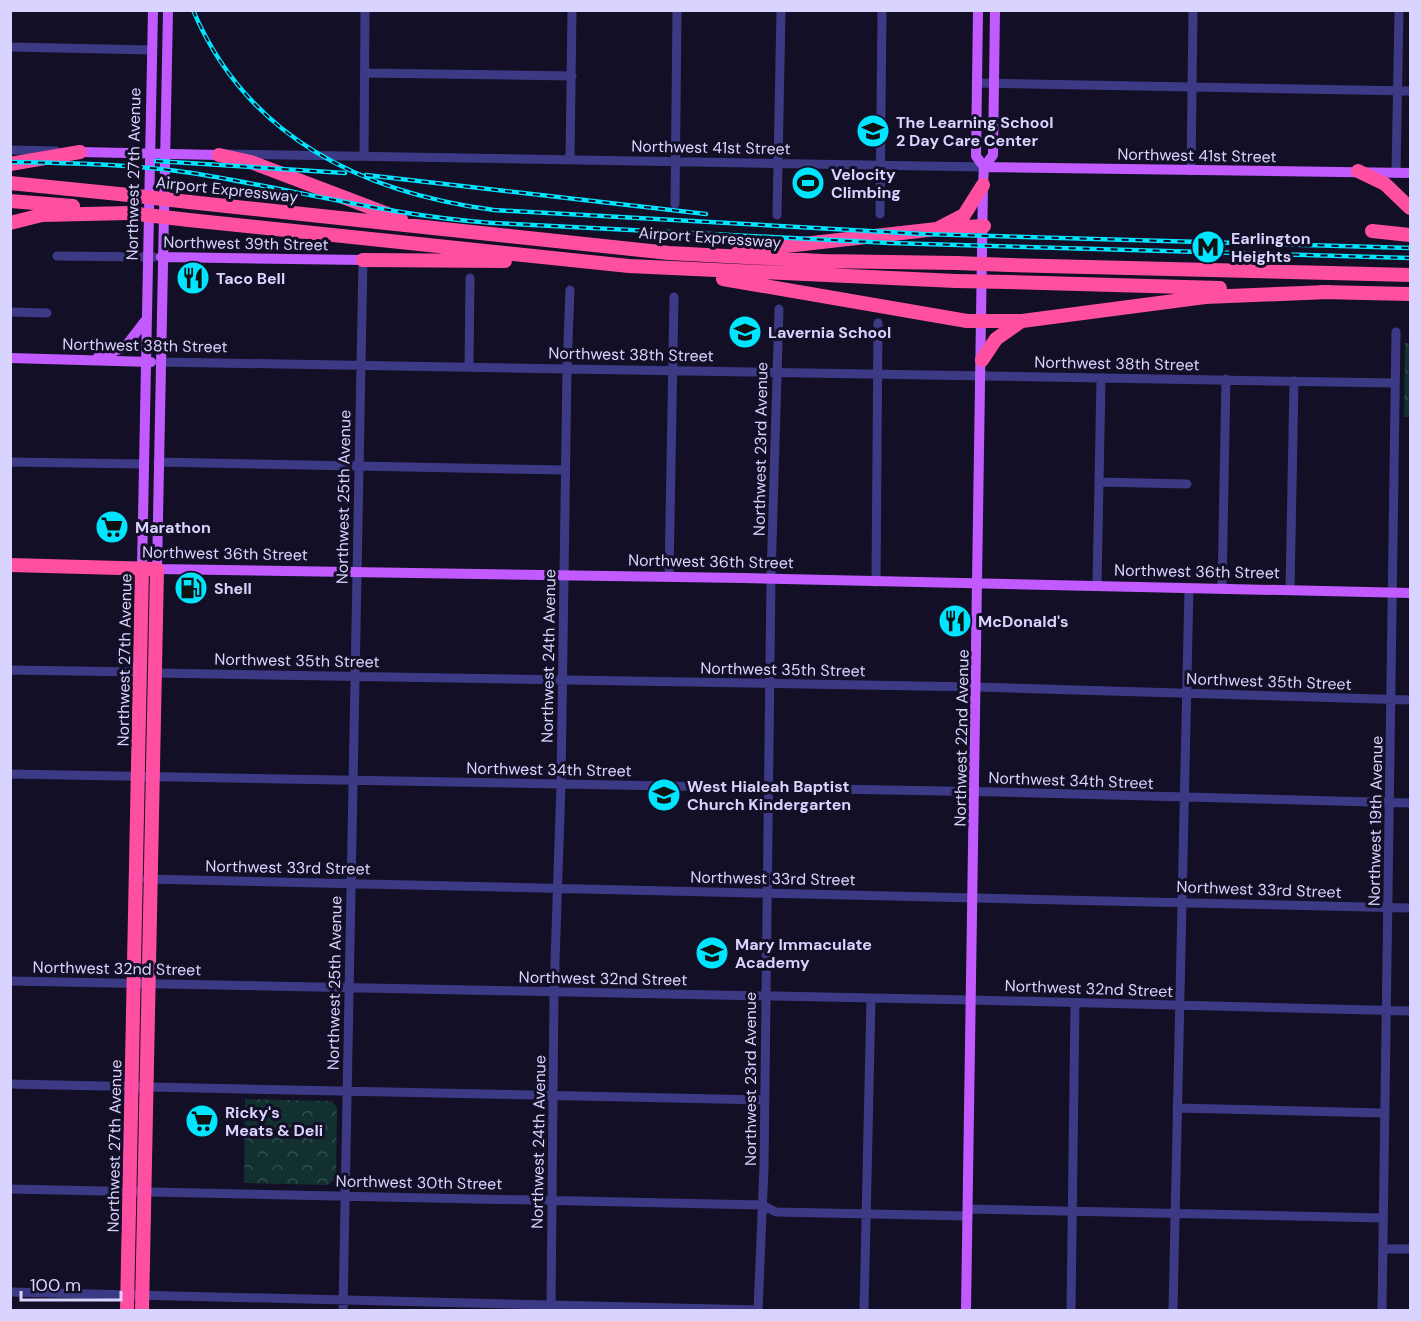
<svg xmlns="http://www.w3.org/2000/svg" width="1421" height="1321" font-family="'DM Sans',sans-serif">
	<style>
		.park { fill: url(#park-crowns) }
		.lines { fill: none; stroke-linecap: round; stroke-linejoin: round }
		.minor { stroke: #3d3a85; stroke-width: 9 }
		.major { stroke: #c25bff; stroke-width: 10 }
		.highway { stroke: #ff4fa3; stroke-width: 14 }
		.rail-casing { stroke: #00e5ff; stroke-width: 4.5 }
		.rail { stroke: #130f26; stroke-width: 2; stroke-dasharray: 7; stroke-linecap: butt }
		.highway-bridge { stroke: #ff4fa3; stroke-width: 14 }
		.labels { text-anchor: middle; stroke-width: 6; stroke-linejoin: round; paint-order: stroke }
		.poi-label { font-size: 16px; font-weight: bold; fill: #d9d4ff; stroke: #130f26; text-anchor: start }
		.street-label { font-size: 16px; fill: #d9d4ff; stroke: #130f26 }
	</style>
	<defs>
		<pattern id="park-crowns" width="20" height="18" patternUnits="userSpaceOnUse" patternTransform="scale(1.5)"><rect width="20" height="18" fill="#12302f"/><path d="M2 6a3 3 0 1 1 6 0M12 15a3 3 0 1 1 6 0" fill="none" stroke="#344d4e"/></pattern>
	</defs>
	<rect width="100%" height="100%" fill="#130f26"/>
	<!-- park -->
	<path class="park" d="M1405,343H1410V417H1404Z
		M245,1099L332,1101L337,1107L336,1178L328,1185L244,1183Z"/>
	<g class="lines">
		<!-- minor -->
		<path class="minor" d="M10,47L152,50
			M365,73L572,76
			M976,83L1410,91
			M10,150L56,151
			M227,154L984,167
			M364,156L365,10
			M570,160L572,10
			M1191,171L1193,10
			M1396,173L1399,10
			M675,204L677,10
			M880,214L882,10
			M777,215L781,10
			M57,256L154,257
			M10,312L47,313
			M159,362L1395,383
			M469,366L470,278
			M10,462L144,464
			M158,462L565,470
			M1099,482L1187,484
			M669,576L674,297
			M876,582L878,323
			M1097,585L1101,379
			M1222,588L1226,379
			M1290,590L1294,381
			M10,670L140,672
			M155,673L977,687L1410,700
			M10,774L999,792L1410,803
			M147,879L1410,908
			M10,981L972,1000L1410,1011
			M10,1084L764,1100
			M1177,1108L1384,1113
			M10,1189L762,1205L776,1212L968,1216
			M968,1209L1383,1218
			M1383,1249H1410
			M10,1292L758,1310L764,1167L771,578L779,309
			M551,1308L554,992L561,784L567,368L570,290
			M343,1310L363,260
			M864,1310L871,998
			M1071,1310L1075,1003
			M1173,1310L1189,588
			M1382,1310L1396,332"/>
		<!-- major -->
		<path class="major" d="M168,10L157,569L743,578L1410,593
			M978,10L976,156L984,167
			M80,152L219,155
			M984,167L1410,173
			M161,257L363,260
			M98,357L125,347L145,321
			M10,358L151,362
			M142,568L153,10
			M966,1310L983,185L984,167L993,155L995,10"/>
		<!-- highway -->
		<path class="highway" d="M219,155L251,162L401,219
			M10,164L80,152
			M1358,171L1385,184L1410,208
			M10,183L129,195
			M10,201L73,206
			M189,202L669,253L822,261L956,263
			M189,220L629,266L956,281
			M10,223L42,215L129,213
			M947,228L984,226
			M1372,231L1410,235
			M739,249L777,247L937,229L964,215L983,185
			M363,260L505,261
			M1010,265L1410,275
			M723,279L967,321H1022L1205,297L1329,292
			M1009,282L1220,288
			M1320,292L1410,294
			M982,360L996,339L1020,322
			M10,565L157,569L142,1310
			M127,1310L142,568"/>
		<!-- rail casing -->
		<g class="rail-casing">
			<path id="rail" d="M193,10C247,138 364,193 494,210L923,234L1410,248
				M156,161L345,173
				M10,162C71,163 132,164 192,173C292,189 391,216 493,223L890,243L1410,258
				M366,175L706,214"/>
		</g>
		<!-- rail -->
		<use href="#rail" class="rail"/>
		<!-- highway-bridge -->
		<path class="highway-bridge" d="M129,195L189,202
			M129,213L189,220
			M956,263L1010,265
			M956,281L1009,282"/>
	</g>
	<!-- icons -->
	<defs>
		<g id="school-disc" transform="scale(1.725)"><circle r="9.5" fill="#00e5ff" stroke="#130f26"/><path d="M0-5L7-2L0 1L-7-2ZM-4 1L0 2.5L4 1V4Q0 6-4 4Z" fill="#111"/></g>
		<g id="stadium-disc" transform="scale(1.725)"><circle r="9.5" fill="#00e5ff" stroke="#130f26"/><path d="M0-5a6.5 5 0 1 0 0 10a6.5 5 0 1 0 0-10ZM-3.5-1.8h7v3.6h-7Z" fill="#111"/></g>
		<g id="metro-disc" transform="scale(1.725)"><circle r="9.5" fill="#00e5ff" stroke="#130f26"/><path d="M-5.5 5V-5H-3L0 0L3-5H5.5V5H3V-.5L0 4L-3-.5V5Z" fill="#111"/></g>
		<g id="restaurant-disc" transform="scale(1.725)"><circle r="9.5" fill="#00e5ff" stroke="#130f26"/><path d="M-5-6h1v4h1v-4h1v4h1v-4h1v5L-1.5 .5V6h-2V.5L-5-1ZM5-6V6H3V1.5H1.5Q1.5-4 5-6Z" fill="#111"/></g>
		<g id="supermarket-disc" transform="scale(1.725)"><circle r="9.5" fill="#00e5ff" stroke="#130f26"/><path d="M-6-5.5h2.5l.6 2H6L4.5 2H-2.5L-4.4-4H-6ZM-1.5 3.2a1.3 1.3 0 1 0 .1 0ZM3 3.2a1.3 1.3 0 1 0 .1 0Z" fill="#111"/></g>
		<g id="fuel-disc" transform="scale(1.725)"><circle r="9.5" fill="#00e5ff" stroke="#130f26"/><path d="M-5.5-6h7V0h2V4h1.3V-2.5L3-4.5l.8-.8L6-3V5H2.5V1h-1V6h-7ZM-4.2-4.7v3.2H.2V-4.7Z" fill="#111"/></g>
	</defs>
	<g fill-rule="evenodd">
		<use href="#school-disc" x="873" y="131"/>
		<use href="#stadium-disc" x="808" y="183"/>
		<use href="#metro-disc" x="1208" y="247"/>
		<use href="#restaurant-disc" x="193" y="278"/>
		<use href="#school-disc" x="745" y="332"/>
		<use href="#supermarket-disc" x="112" y="527"/>
		<use href="#fuel-disc" x="191" y="588"/>
		<use href="#restaurant-disc" x="955" y="621"/>
		<use href="#school-disc" x="664" y="795"/>
		<use href="#school-disc" x="712" y="953"/>
		<use href="#supermarket-disc" x="202" y="1121"/>
	</g>
	<g class="labels">
		<!-- poi labels -->
		<g class="poi-label">
			<text x="896" y="128">The Learning School<tspan x="896" dy="18">2 Day Care Center</tspan></text>
			<text x="831" y="180">Velocity<tspan x="831" dy="18">Climbing</tspan></text>
			<text x="1231" y="244">Earlington<tspan x="1231" dy="18">Heights</tspan></text>
			<text x="216" y="284">Taco Bell</text>
			<text x="768" y="338">Lavernia School</text>
			<text x="135" y="533">Marathon</text>
			<text x="214" y="594">Shell</text>
			<text x="978" y="627">McDonald's</text>
			<text x="687" y="792">West Hialeah Baptist<tspan x="687" dy="18">Church Kindergarten</tspan></text>
			<text x="735" y="950">Mary Immaculate<tspan x="735" dy="18">Academy</tspan></text>
			<text x="225" y="1118">Ricky's<tspan x="225" dy="18">Meats &amp; Deli</tspan></text>
		</g>
		<!-- street labels -->
		<g class="street-label">
			<text transform="translate(711 147) rotate(1)" y="6">Northwest 41st Street</text>
			<text transform="translate(1197 155) rotate(1)" y="6">Northwest 41st Street</text>
			<text transform="translate(133 174) rotate(-89)" y="6">Northwest 27th Avenue</text>
			<text transform="translate(227 189) rotate(6)" y="6">Airport Expressway</text>
			<text transform="translate(710 237) rotate(4)" y="6">Airport Expressway</text>
			<text transform="translate(246 243) rotate(1)" y="6">Northwest 39th Street</text>
			<text transform="translate(145 345) rotate(1)" y="6">Northwest 38th Street</text>
			<text transform="translate(631 354) rotate(1)" y="6">Northwest 38th Street</text>
			<text transform="translate(1117 363) rotate(1)" y="6">Northwest 38th Street</text>
			<text transform="translate(760 449) rotate(-89)" y="6">Northwest 23rd Avenue</text>
			<text transform="translate(343 497) rotate(-89)" y="6">Northwest 25th Avenue</text>
			<text transform="translate(225 553) rotate(1)" y="6">Northwest 36th Street</text>
			<text transform="translate(711 561) rotate(1)" y="6">Northwest 36th Street</text>
			<text transform="translate(1197 571) rotate(1)" y="6">Northwest 36th Street</text>
			<text transform="translate(548 656) rotate(-89)" y="6">Northwest 24th Avenue</text>
			<text transform="translate(124 660) rotate(-89)" y="6">Northwest 27th Avenue</text>
			<text transform="translate(297 660) rotate(1)" y="6">Northwest 35th Street</text>
			<text transform="translate(783 669) rotate(1)" y="6">Northwest 35th Street</text>
			<text transform="translate(1269 681) rotate(2)" y="6">Northwest 35th Street</text>
			<text transform="translate(961 738) rotate(-89)" y="6">Northwest 22nd Avenue</text>
			<text transform="translate(549 769) rotate(1)" y="6">Northwest 34th Street</text>
			<text transform="translate(1071 780) rotate(2)" y="6">Northwest 34th Street</text>
			<text transform="translate(1375 821) rotate(-89)" y="6">Northwest 19th Avenue</text>
			<text transform="translate(288 867) rotate(1)" y="6">Northwest 33rd Street</text>
			<text transform="translate(773 878) rotate(1)" y="6">Northwest 33rd Street</text>
			<text transform="translate(1259 889) rotate(2)" y="6">Northwest 33rd Street</text>
			<text transform="translate(117 968) rotate(1)" y="6">Northwest 32nd Street</text>
			<text transform="translate(603 978) rotate(1)" y="6">Northwest 32nd Street</text>
			<text transform="translate(334 983) rotate(-89)" y="6">Northwest 25th Avenue</text>
			<text transform="translate(1089 988) rotate(2)" y="6">Northwest 32nd Street</text>
			<text transform="translate(750 1079) rotate(-90)" y="6">Northwest 23rd Avenue</text>
			<text transform="translate(538 1142) rotate(-89)" y="6">Northwest 24th Avenue</text>
			<text transform="translate(114 1146) rotate(-89)" y="6">Northwest 27th Avenue</text>
			<text transform="translate(419 1182) rotate(1)" y="6">Northwest 30th Street</text>
		</g>
	</g>
	<!-- border -->
	<rect width="1421" height="1321" fill="none" stroke="#d9d4ff" stroke-width="24"/>
	<!-- scale -->
	<path d="M21 1291v9h100v-9" fill="none" stroke="#d9d4ff" stroke-width="3"/>
	<text x="30" y="1291" font-size="18" fill="#d9d4ff" stroke="#130f26" stroke-width="4.5" paint-order="stroke">100 m</text>
</svg>
